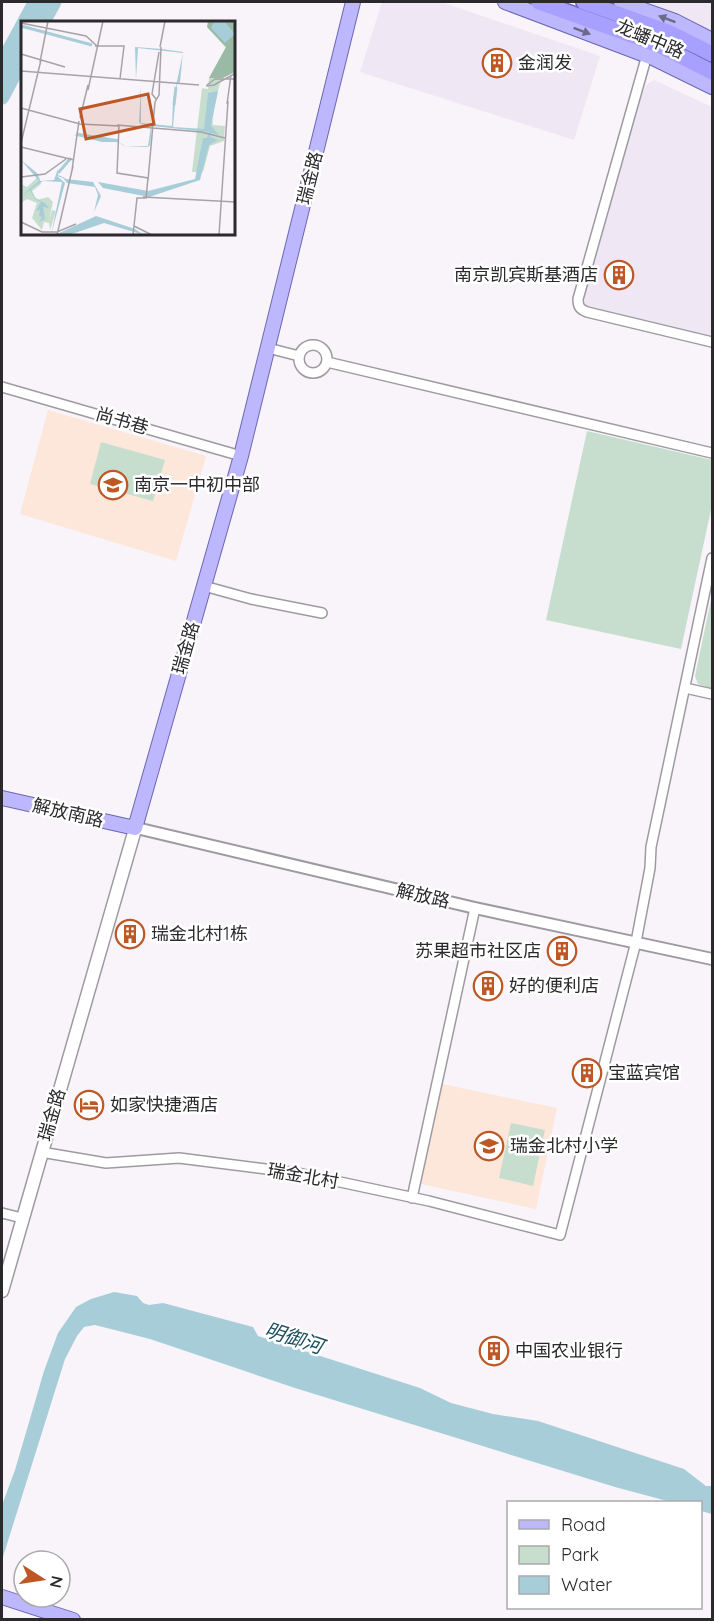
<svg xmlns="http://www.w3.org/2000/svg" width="714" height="1621" font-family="Quicksand,'Noto Sans SC',sans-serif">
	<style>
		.built { fill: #efe7f4 }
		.education { fill: #fde6da }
		.green { fill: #c7dece }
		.water { fill: #a7cdd9 }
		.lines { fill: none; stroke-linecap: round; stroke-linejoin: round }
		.river { stroke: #a7cdd9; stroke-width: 15 }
		.minor-casing { stroke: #9e9aa1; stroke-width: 12 }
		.tertiary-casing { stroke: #9e9aa1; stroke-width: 14 }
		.secondary-casing { stroke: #9e9aa1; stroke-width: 15 }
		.primary-casing { stroke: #6d67b4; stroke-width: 16 }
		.trunk-casing { stroke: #6d67b4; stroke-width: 18 }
		.minor { stroke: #fff; stroke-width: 9 }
		.tertiary { stroke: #fff; stroke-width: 10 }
		.secondary { stroke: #fff; stroke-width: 12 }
		.primary { stroke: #bdb8fe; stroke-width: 14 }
		.trunk { stroke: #a7a0fe; stroke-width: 15 }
		.oneway { fill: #6d698a }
		.labels { text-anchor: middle; stroke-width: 5; stroke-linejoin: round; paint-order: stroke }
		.street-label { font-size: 18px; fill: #2b292c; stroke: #fff }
		.poi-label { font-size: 18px; fill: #2b292c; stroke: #fff; text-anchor: start }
		.water-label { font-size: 20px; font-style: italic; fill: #1a4f5d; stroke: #fff }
		.inset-river { fill: none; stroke: #a7cdd9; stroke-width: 3 }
		.inset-road { fill: none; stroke: #a6a3a8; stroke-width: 1.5 }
		.view { fill: #bd5826; fill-opacity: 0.15; stroke: #bd5826; stroke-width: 3 }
		.inset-edge { fill: none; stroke: #2b292c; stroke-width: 3 }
	</style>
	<rect width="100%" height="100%" fill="#f8f4fa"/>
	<!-- built -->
	<path class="built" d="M382,2H441L600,56L574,140L360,72Z
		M621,2H712V40Z
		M654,80L712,107V338L592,309L585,305L584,296L642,92L646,85Z"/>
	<!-- education -->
	<path class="education" d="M48,410L206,456L176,561L20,514Z
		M442,1084L557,1108L536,1209L421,1184Z"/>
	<!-- green -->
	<path class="green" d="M587,431L712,460V505L681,649L546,620Z
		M101,442L165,460L153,501L90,484Z
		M712,595V689L698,684L695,676Z
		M511,1123L545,1130L533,1186L499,1178Z"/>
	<!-- water -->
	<path class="water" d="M27,2H52L40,22H22V55L2,92V48Z
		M114,1292L137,1296L143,1303L149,1305L163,1303L253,1327L258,1336L420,1388L451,1403L493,1414L538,1421L684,1469L706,1486H712V1514L701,1511L700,1502H671L615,1487L295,1388L150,1339L95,1325L84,1327L77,1336L65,1359L2,1560V1505L15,1470L44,1371L58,1333L76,1307L91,1299Z"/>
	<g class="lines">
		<!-- river -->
		<path class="river" d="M43,22L54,2
			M2,97L22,59"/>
		<!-- minor casing -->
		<g class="minor-casing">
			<path id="minor" d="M647,55L578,299C578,307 580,309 587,312L712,342
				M299 359a14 14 0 1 1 28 0a14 14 0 1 1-28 0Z
				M268,348L299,356
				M327,362L712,453
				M2,387L241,456
				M204,586L251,599L322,613
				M685,688L712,694
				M41,1152L106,1163L179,1158L298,1173L429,1201L560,1235L636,942L650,868L651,847L712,558
				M412,1198L475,908
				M2,1213L22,1218"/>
		</g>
		<!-- tertiary casing -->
		<g class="tertiary-casing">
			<path id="tertiary" d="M128,826L475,908L712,959"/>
		</g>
		<!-- secondary casing -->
		<g class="secondary-casing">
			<path id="secondary" d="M2,1291L138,819"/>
		</g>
		<!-- primary casing -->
		<g class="primary-casing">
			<path id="primary" d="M505,2L653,58L712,87
				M621,2L675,21L712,40
				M2,798L135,828L241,456L353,2
				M2,1597L73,1620"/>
		</g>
		<!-- trunk casing -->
		<g class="trunk-casing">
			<path id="trunk" d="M539,2L659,45L712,72
				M584,2L668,32L712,54"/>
		</g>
		<!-- minor -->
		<use href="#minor" class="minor"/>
		<!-- tertiary -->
		<use href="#tertiary" class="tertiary"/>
		<!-- secondary -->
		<use href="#secondary" class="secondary"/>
		<!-- primary -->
		<use href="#primary" class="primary"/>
		<!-- trunk -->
		<use href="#trunk" class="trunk"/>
	</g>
	<!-- one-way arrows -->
	<defs><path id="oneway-solid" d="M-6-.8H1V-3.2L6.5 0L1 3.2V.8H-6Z" transform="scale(1.5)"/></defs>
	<g class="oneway">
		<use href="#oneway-solid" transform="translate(667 19) rotate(-159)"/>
		<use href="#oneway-solid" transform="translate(582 31) rotate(21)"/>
	</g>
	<!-- icons -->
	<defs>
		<g id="building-ring" transform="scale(1.5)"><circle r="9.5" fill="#fff" stroke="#bd5826" stroke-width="1.5"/><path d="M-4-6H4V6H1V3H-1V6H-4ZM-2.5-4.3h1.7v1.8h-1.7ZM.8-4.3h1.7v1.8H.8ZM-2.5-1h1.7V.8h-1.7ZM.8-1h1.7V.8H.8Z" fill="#bd5826"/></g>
		<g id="school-ring" transform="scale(1.5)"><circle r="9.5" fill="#fff" stroke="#bd5826" stroke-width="1.5"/><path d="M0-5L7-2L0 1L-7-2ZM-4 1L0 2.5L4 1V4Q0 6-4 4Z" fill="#bd5826"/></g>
		<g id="hotel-ring" transform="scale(1.5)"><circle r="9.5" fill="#fff" stroke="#bd5826" stroke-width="1.5"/><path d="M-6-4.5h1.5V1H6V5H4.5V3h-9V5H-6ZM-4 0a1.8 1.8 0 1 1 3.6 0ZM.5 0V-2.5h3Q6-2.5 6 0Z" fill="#bd5826"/></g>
	</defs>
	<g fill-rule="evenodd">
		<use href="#building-ring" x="497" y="63"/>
		<use href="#building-ring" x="619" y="275"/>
		<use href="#school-ring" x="113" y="485"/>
		<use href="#building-ring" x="130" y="934"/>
		<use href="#building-ring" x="562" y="951"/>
		<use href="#building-ring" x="488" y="986"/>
		<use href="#building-ring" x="587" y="1073"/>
		<use href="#hotel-ring" x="89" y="1105"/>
		<use href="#school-ring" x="489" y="1146"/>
		<use href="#building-ring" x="494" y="1351"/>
	</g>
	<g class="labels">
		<!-- street labels -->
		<g class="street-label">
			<text transform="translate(650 39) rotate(23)" y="6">龙蟠中路</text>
			<text transform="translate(310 178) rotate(-76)" y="6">瑞金路</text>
			<text transform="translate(122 421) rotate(16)" y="6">尚书巷</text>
			<text transform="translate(186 648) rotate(-74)" y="6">瑞金路</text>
			<text transform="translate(68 813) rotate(13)" y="6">解放南路</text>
			<text transform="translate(423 896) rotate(13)" y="6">解放路</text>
			<text transform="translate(52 1115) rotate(-74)" y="6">瑞金路</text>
			<text transform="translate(303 1176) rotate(10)" y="6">瑞金北村</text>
		</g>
		<!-- poi labels -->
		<g class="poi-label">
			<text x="518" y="69">金润发</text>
			<text x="598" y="281" text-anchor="end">南京凯宾斯基酒店</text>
			<text x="134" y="491">南京一中初中部</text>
			<text x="151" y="940">瑞金北村1栋</text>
			<text x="541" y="957" text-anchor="end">苏果超市社区店</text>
			<text x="509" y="992">好的便利店</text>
			<text x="608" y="1079">宝蓝宾馆</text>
			<text x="110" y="1111">如家快捷酒店</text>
			<text x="510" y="1152">瑞金北村小学</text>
			<text x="515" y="1357">中国农业银行</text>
		</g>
		<!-- water labels -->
		<g class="water-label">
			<text transform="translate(294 1338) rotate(18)" y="7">明御河</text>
		</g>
	</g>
	<!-- overview -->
	<g transform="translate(21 21)">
		<rect width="214" height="214" fill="#f8f4fa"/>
		<path d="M214,0L191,95L192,104L204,105L203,120L189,125L182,151H171L181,67L187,68L188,57L205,27L187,7ZM18,155L20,163L11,170L16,179L27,176L32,181L28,199L31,189L35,190L29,209L28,202L23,201L21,209L11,197L16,182L6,178L0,182V163L6,166Z" fill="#c7dece"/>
		<path d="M187,0H214V51L202,57H188L205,26L186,6Z" fill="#9bbaa6"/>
		<path d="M203,0L214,13L204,22L190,7L193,1ZM114,26L141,28L162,31L159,61L156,63L154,78L153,79L154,84L152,106L183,108L187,72L197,70L190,105L198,114L190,112L189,116L197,119L188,124L179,159L128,176L82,167L77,161L127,170L174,158L182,117H186L188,111L131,105L129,124L127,126L103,125L97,121H81L52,114L94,119L104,125H127L130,105L120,103L118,101L120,65V102L151,105L152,79L162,32L117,27L115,58ZM0,139L16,152L19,160L33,159L37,148V154L42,156L45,158L72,161L80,175L73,191L77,174L74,166L46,162L42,157L36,155L44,162L30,214L41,161L22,160L10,168L13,176L25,183L28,187L22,186L24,198L18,201L21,196L18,195L19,189L15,190L20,181L13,177L9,169L0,175L18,160ZM75,195L114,208L123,214L83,202L48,214H34Z" fill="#a7cdd9"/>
		<path class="inset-river" d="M0,5L71,24M153,84L155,66M55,113L98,120M37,152L50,137"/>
		<path class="inset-road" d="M0,2L65,15L76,25M74,25H103L99,58M139,26L144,0M0,33L44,46M19,41L27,0M0,50L178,64M186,64L194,58H215M185,65L193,64L215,52M67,69L82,0M135,78L131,73L138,31M206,83L210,54M0,87L59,103L98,105L96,152L127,157L125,177H116L112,214M59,97L67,64M96,104L180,111L204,117M0,122L20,39M0,126L53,139M51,149L58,100M0,156L24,153L45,138M127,159L134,81L138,74L140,26M122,176L215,181M0,201L21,211H36L55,203M113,205L131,214M36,214L52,145M198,214L207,80"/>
		<path class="view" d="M127,73L133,103L65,118L59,88Z"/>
		<rect width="214" height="214" class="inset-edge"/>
	</g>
	<!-- border -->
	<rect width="714" height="1621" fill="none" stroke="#2b292c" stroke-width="6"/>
	<!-- legend -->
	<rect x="507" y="1501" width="195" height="108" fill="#ffffff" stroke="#aaa9ab" stroke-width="1.5"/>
	<rect x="519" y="1520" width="30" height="9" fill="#bdb8fe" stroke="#aaa9ab" stroke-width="1.5"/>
	<text x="561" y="1531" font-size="18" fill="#2b292c">Road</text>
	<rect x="519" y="1546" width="30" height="18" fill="#c7dece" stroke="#aaa9ab" stroke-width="1.5"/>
	<text x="561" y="1561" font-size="18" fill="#2b292c">Park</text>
	<rect x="519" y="1576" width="30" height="18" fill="#a7cdd9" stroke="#aaa9ab" stroke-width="1.5"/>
	<text x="561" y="1591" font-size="18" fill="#2b292c">Water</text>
	<!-- north arrow -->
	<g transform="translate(42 1579) rotate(102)"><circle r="28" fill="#ffffff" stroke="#aaa9ab" stroke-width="1.5"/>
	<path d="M0-4.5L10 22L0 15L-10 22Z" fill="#bd5826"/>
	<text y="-9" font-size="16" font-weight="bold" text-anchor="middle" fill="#2b292c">N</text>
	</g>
</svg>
